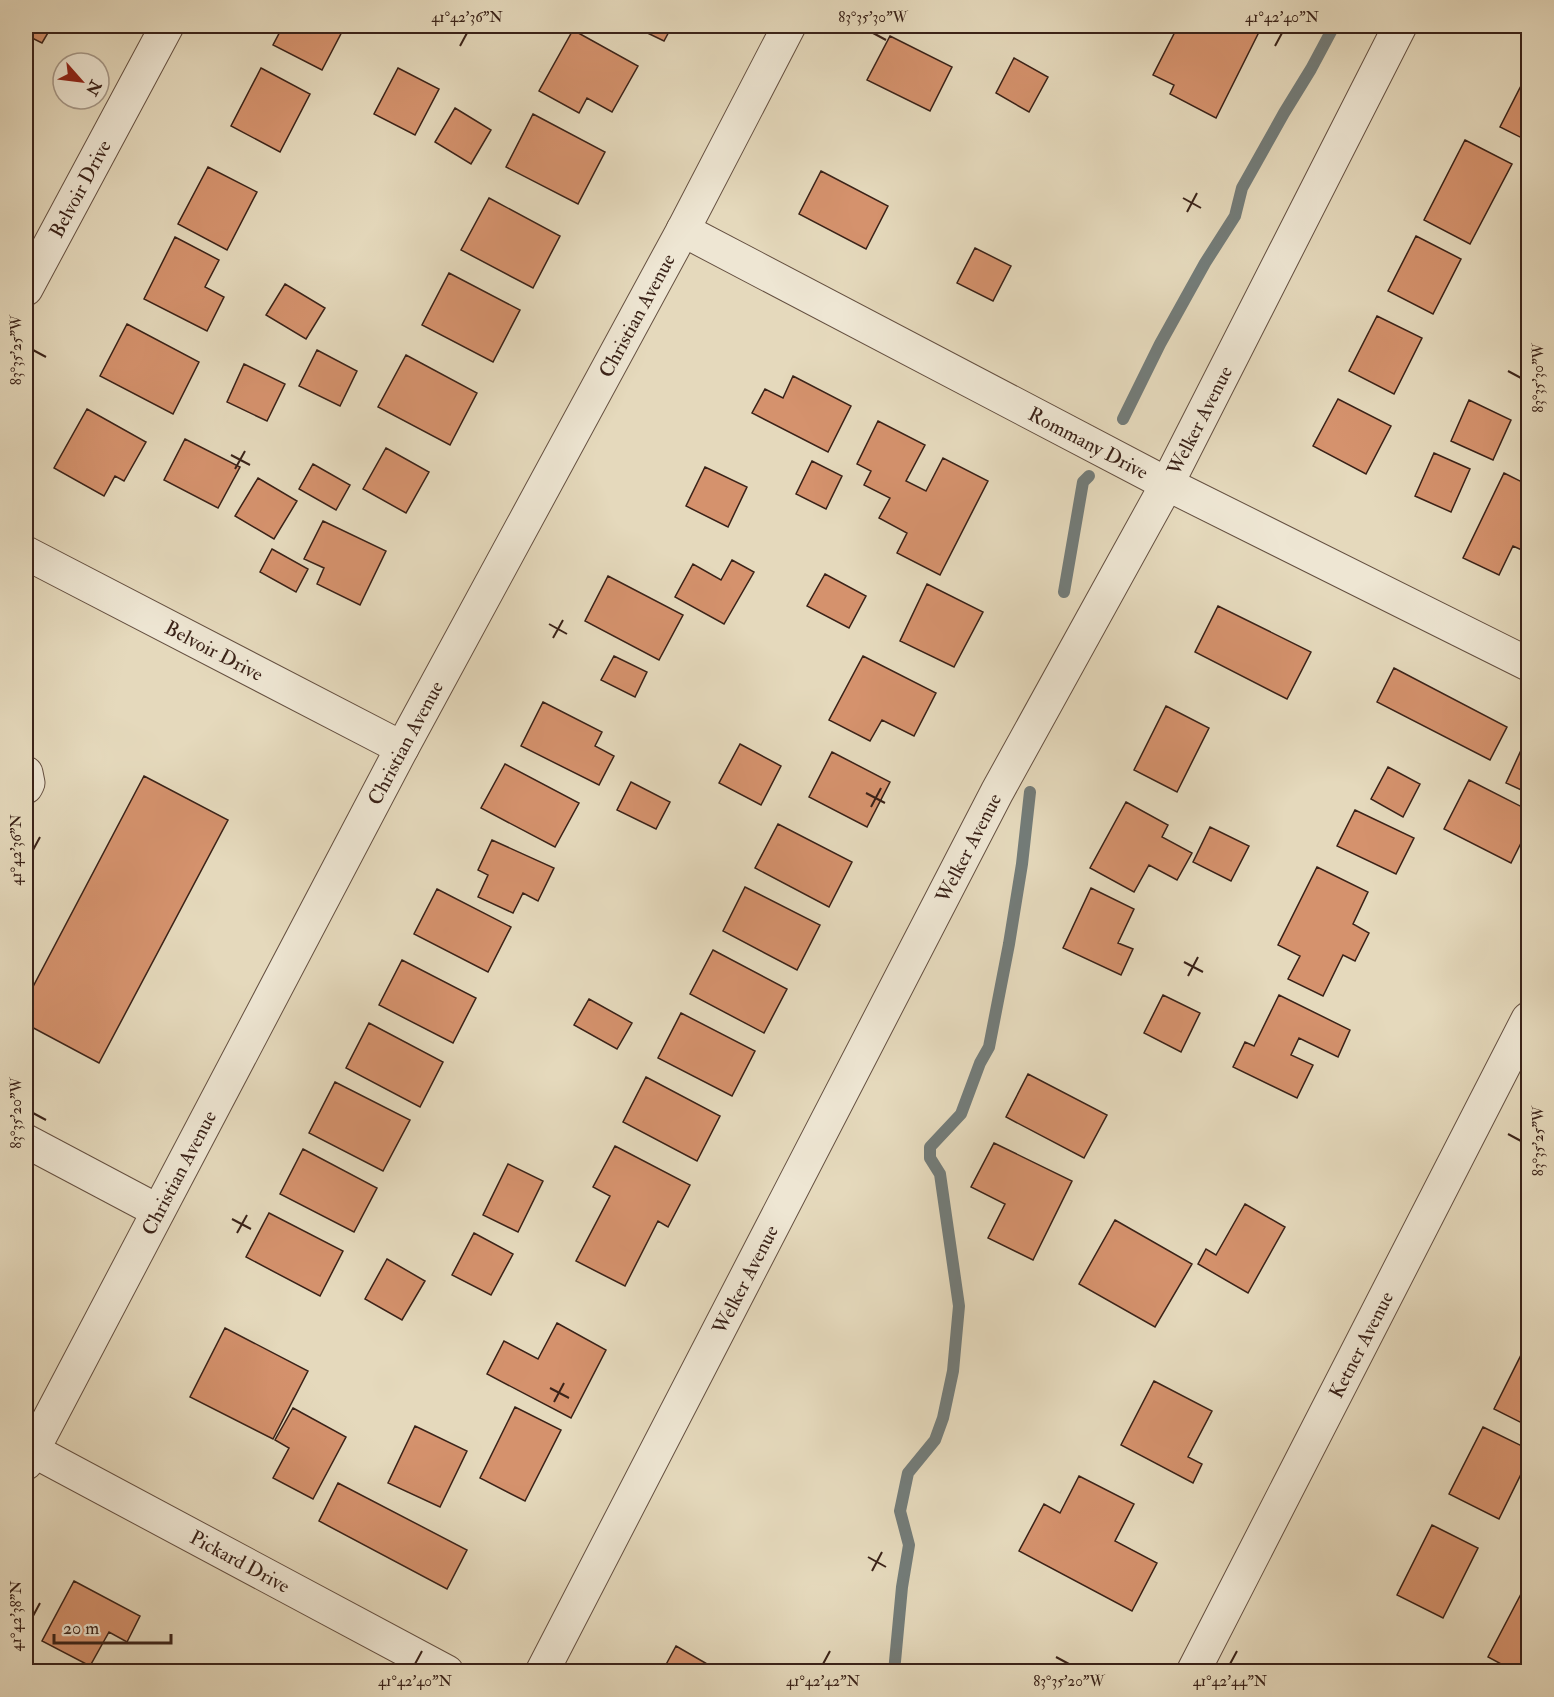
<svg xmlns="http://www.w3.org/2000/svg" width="1554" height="1697" font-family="'IM FELL Double Pica',serif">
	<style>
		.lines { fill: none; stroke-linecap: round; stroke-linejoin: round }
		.stream { stroke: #737c79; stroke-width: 12 }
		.building { fill: #d5926d; stroke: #3a2218; stroke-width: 1.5 }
		.minor-casing { stroke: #655041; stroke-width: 35 }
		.minor { stroke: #eee6d3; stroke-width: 33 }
		.ticks { fill: none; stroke: #3a2218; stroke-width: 2 }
		.labels { text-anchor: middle; stroke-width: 4.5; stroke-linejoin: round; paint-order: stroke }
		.street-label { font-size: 20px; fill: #3a2218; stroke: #eee6d3 }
		.neatline { fill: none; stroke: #3a2218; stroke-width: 2 }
		.ticks-label { font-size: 15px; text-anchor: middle; fill: #3a2218 }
	</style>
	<rect width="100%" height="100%" fill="#e5d9bc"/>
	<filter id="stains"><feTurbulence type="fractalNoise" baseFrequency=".00333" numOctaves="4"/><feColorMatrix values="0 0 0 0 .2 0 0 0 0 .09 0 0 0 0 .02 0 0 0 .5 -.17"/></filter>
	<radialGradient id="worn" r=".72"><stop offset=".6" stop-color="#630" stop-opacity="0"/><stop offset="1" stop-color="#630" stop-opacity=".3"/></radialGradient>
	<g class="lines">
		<!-- stream -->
		<path class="stream" d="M1123,419L1160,344L1205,263L1235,216L1242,188L1284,113L1311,69L1334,26
			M1064,592L1083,482L1089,476
			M894,1672L902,1587L909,1545L900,1511L908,1473L935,1440L943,1418L953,1371L959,1306L940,1174L930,1158V1147L961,1114L980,1063L989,1047L1009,944L1022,864L1030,792"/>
	</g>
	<!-- building -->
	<path class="building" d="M26,26H52L42,43L26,35Z
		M283,26H345L322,70L273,45Z
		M633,26H672L664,41Z
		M1178,26H1191L1204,32L1207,26H1262L1216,118L1170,94L1174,85L1153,75Z
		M573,30L638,66L612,112L587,98L579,113L539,91Z
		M890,36L952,67L930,111L867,80Z
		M1014,58L1048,77L1029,112L996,93Z
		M26,62L33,66L26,80Z
		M261,68L310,94L280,152L231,126Z
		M398,68L439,89L415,135L374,114Z
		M1528,72V141L1500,127Z
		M455,108L491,130L471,164L435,142Z
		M533,114L605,152L578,204L506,167Z
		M1465,140L1512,164L1470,244L1424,220Z
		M208,167L257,192L227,250L178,224Z
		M821,171L888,206L866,249L799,214Z
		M489,198L560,236L533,288L461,250Z
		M1416,236L1461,259L1433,314L1388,291Z
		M175,237L219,260L205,287L224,297L207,331L144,299Z
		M975,248L1011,266L993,301L957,283Z
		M449,273L520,310L493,362L422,325Z
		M285,284L325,308L306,339L266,315Z
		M1377,316L1422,338L1394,394L1349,371Z
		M127,324L199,362L173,414L100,376Z
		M317,350L357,371L340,406L299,386Z
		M406,355L477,393L450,445L378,407Z
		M244,364L285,384L267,421L227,402Z
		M793,376L851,406L828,452L752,413L765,389L783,398Z
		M1338,399L1391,426L1366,474L1313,446Z
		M1469,400L1511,420L1493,460L1451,441Z
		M87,409L146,442L124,481L115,476L104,496L54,468Z
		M878,421L925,445L906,481L926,491L943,458L988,481L940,575L897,553L907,533L879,518L890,498L864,485L871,471L857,464Z
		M185,439L240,467L218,508L164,480Z
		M386,448L429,472L406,513L363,489Z
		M1434,453L1470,469L1451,512L1415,496Z
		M812,461L842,476L826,509L796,494Z
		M313,464L350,485L336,510L299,489Z
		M705,467L747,487L728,527L686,506Z
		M1504,473L1528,485V543L1524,551L1513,546L1499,575L1463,558Z
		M258,478L297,501L274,539L235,516Z
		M323,521L386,551L360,605L317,584L324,568L304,559Z
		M272,549L308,569L296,592L260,572Z
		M732,560L754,572L724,624L675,597L693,564L721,580Z
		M825,574L866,596L849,628L807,606Z
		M608,576L683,615L659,660L585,621Z
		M927,584L983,612L954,667L900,641Z
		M1218,606L1311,652L1287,699L1195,652Z
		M614,656L647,672L635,697L601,680Z
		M863,656L936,693L914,736L882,720L870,741L829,720Z
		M1394,668L1507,727L1490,760L1377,702Z
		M543,702L602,732L595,746L614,756L599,785L521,746Z
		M1166,706L1209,728L1177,792L1134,770Z
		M1528,735V793L1506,783Z
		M740,744L781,766L761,805L719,783Z
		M832,752L890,782L867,827L809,797Z
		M505,764L579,803L555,847L481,808Z
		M1388,767L1420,784L1403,817L1371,799Z
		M144,776L228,820L99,1063L26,1024V1000Z
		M1469,780L1528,810V829L1511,863L1444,829Z
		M631,782L670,802L656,829L617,810Z
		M1126,802L1168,825L1162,837L1192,853L1177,880L1149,865L1134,892L1090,868Z
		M1355,810L1414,838L1396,874L1337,846Z
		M778,824L852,862L829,907L755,868Z
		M1210,827L1249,846L1231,881L1193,862Z
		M492,840L554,868L538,901L523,893L513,913L478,897L488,875L478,870Z
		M1317,867L1368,892L1353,924L1369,933L1355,961L1343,955L1323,996L1288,979L1300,956L1278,945Z
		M745,887L820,925L797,970L723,931Z
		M1091,888L1134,909L1118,943L1133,949L1121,975L1063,948Z
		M437,889L511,927L488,972L414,934Z
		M713,950L787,989L764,1033L690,994Z
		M402,960L476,998L453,1043L379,1005Z
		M1163,995L1200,1013L1181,1052L1144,1033Z
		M1279,995L1350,1030L1338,1057L1299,1038L1291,1055L1313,1065L1297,1098L1233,1067L1245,1042L1254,1046Z
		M589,999L632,1023L617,1049L574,1025Z
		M681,1013L755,1051L732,1096L658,1058Z
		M369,1023L443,1062L420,1107L346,1068Z
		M1028,1074L1107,1115L1084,1158L1006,1117Z
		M646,1077L720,1116L697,1161L623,1122Z
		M335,1082L410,1120L383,1171L309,1133Z
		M994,1143L1072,1181L1033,1260L988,1238L1005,1204L971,1187Z
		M615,1146L690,1185L668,1227L658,1221L625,1286L576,1261L610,1196L593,1187Z
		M303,1149L377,1188L354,1232L280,1194Z
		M508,1164L543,1181L518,1232L483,1215Z
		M1245,1204L1285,1227L1248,1293L1198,1264L1206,1249L1216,1255Z
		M269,1213L343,1251L320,1296L246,1257Z
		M1115,1220L1192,1264L1155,1327L1079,1284Z
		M474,1233L513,1254L491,1295L452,1275Z
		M387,1259L425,1281L402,1320L365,1299Z
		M557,1323L606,1350L571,1418L487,1374L504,1341L538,1359Z
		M225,1328L308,1371L273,1439L190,1397Z
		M1528,1341V1426L1494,1409Z
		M1154,1381L1212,1411L1188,1457L1202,1464L1193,1483L1121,1445Z
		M515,1407L561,1430L525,1501L480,1478Z
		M293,1408L346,1437L313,1499L273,1478L289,1448L275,1440Z
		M415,1426L467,1451L440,1507L388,1483Z
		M1483,1427L1528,1449V1460L1499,1519L1449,1494Z
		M1079,1476L1134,1504L1115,1541L1157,1563L1132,1611L1019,1551L1044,1504L1060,1513Z
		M338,1483L467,1550L447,1589L319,1521Z
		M1432,1525L1478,1548L1443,1618L1397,1595Z
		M74,1581L140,1616L127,1642L109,1632L90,1666L42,1641Z
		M1522,1592L1528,1596V1672H1516L1488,1657Z
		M676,1646L721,1672H662Z"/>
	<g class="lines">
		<!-- minor casing -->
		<g class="minor-casing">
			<g id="minor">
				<path id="s1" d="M683,230L1167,484L1528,664"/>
				<path id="s2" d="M26,289L167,26"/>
				<path id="s3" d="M26,553L402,748"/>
				<path d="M26,773L28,783L26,787"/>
				<path d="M26,1141L158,1211"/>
				<path id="s4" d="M32,1450L447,1672"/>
				<path id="s5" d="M26,1463L402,748L683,230L789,26"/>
				<path id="s6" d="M542,1672L997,792L1167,484L1400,26"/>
				<path id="s7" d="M1193,1672L1528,1019"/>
			</g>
		</g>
		<!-- minor -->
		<use href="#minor" class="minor"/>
	</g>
	<!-- ticks -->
	<path class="ticks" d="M873,33L886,40M460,46L467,33M1275,46L1282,33M1183,198L1201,208M1187,212L1197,193M33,350L46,357M1508,371L1521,378M231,455L250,465M235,469L245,451M549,624L567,634M553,638L563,620M866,793L885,803M871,807L881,788M33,850L40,837M1184,962L1203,972M1188,976L1198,957M33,1113L46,1120M1508,1134L1521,1141M232,1219L251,1229M237,1233L247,1215M550,1388L569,1398M554,1402L564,1383M868,1557L886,1567M872,1571L882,1552M33,1616L40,1603M1056,1657L1069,1664M415,1664L422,1651M823,1664L830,1651M1230,1664L1237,1651"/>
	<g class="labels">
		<!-- street labels -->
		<g class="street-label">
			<text dy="7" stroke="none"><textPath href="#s2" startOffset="114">Belvoir Drive</textPath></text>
			<text dy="7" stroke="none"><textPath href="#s5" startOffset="1300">Christian Avenue</textPath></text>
			<text dy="7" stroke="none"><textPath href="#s6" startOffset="1414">Welker Avenue</textPath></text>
			<text dy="7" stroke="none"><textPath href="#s1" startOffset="458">Rommany Drive</textPath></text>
			<text dy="7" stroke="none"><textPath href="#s3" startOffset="212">Belvoir Drive</textPath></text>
			<text dy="7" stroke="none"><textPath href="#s5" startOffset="814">Christian Avenue</textPath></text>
			<text dy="7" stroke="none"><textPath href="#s6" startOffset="928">Welker Avenue</textPath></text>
			<text dy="7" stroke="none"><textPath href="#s5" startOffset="328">Christian Avenue</textPath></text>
			<text dy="7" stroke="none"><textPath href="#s6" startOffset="442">Welker Avenue</textPath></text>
			<text dy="7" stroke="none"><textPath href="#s7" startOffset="368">Ketner Avenue</textPath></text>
			<text dy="7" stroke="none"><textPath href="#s4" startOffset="236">Pickard Drive</textPath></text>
		</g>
	</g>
	<!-- margin -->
	<rect width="1554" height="1697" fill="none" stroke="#e5d9bc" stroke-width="66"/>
	<!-- north arrow -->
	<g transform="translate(81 81) rotate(118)"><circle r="28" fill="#eee6d3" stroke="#a69888" stroke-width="1.5"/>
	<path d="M0-4.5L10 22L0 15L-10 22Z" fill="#8f2418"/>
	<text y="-9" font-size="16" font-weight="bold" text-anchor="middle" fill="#3a2218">N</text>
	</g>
	<!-- scale -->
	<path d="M54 1634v9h117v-9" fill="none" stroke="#3a2218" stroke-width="3"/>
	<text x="63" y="1634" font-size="18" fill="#3a2218" stroke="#eee6d3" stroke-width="4.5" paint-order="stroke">20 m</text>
	<rect x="33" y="33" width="1488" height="1631" class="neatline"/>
	<g class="ticks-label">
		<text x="467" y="22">41°42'36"N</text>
		<text x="873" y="22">83°35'30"W</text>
		<text x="1282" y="22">41°42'40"N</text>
		<text transform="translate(16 350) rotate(-90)" y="5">83°35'25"W</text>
		<text transform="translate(1538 378) rotate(-90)" y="5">83°35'30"W</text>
		<text transform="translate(16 850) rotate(-90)" y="5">41°42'36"N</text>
		<text transform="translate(16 1113) rotate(-90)" y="5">83°35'20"W</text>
		<text transform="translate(1538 1141) rotate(-90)" y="5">83°35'25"W</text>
		<text transform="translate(16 1616) rotate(-90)" y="5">41°42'38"N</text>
		<text x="415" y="1686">41°42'40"N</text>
		<text x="823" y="1686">41°42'42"N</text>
		<text x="1069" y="1686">83°35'20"W</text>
		<text x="1230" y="1686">41°42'44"N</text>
	</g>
	<rect width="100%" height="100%" filter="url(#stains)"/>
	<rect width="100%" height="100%" fill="url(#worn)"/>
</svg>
